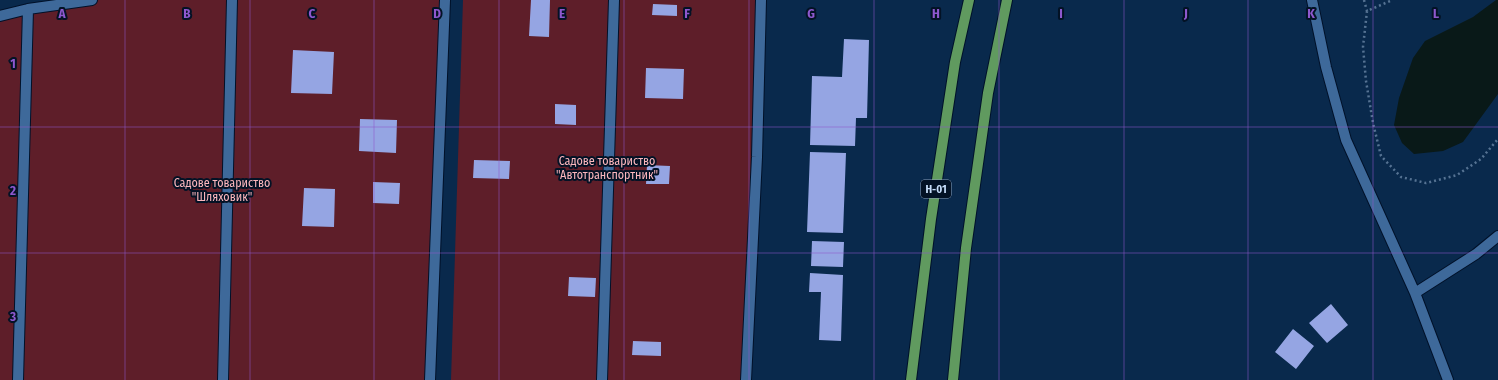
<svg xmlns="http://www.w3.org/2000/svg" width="1498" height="380" font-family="'Fira Sans Condensed',sans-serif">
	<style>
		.green { fill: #5e1e29 }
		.water { fill: #091918 }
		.building { fill: #95a5e3 }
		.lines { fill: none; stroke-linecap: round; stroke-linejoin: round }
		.minor-casing { stroke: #001129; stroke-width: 12 }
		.primary-casing { stroke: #001129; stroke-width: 12 }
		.path { stroke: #567393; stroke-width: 2.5; stroke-dasharray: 2 3; stroke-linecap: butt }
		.minor { stroke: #3e699a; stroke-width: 10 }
		.primary { stroke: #609a5f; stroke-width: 10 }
		.grid { fill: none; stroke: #8e58ce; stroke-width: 1; stroke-opacity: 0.55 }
		.labels { text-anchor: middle; stroke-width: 4; stroke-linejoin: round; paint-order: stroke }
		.shield { fill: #031225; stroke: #8ca1ba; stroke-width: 1 }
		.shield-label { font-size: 11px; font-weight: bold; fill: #c7defa }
		.park-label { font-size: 12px; fill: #fdb7bd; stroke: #031225 }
		.grid-label { font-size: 13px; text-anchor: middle; font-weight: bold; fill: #8e58ce; stroke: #031225; stroke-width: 4; stroke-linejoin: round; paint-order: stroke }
	</style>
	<rect width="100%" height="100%" fill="#09294c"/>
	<!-- green -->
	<path class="green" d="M92,0H445L430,380H0V16Z
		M463,0H761L748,380H451Z"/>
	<!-- water -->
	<path class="water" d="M1496,0H1498V94L1463,142L1443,151L1414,154L1402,143L1394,125L1399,98L1413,58L1425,41L1473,17Z"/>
	<!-- building -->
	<path class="building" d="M531,0H550L549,37L529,36Z
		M653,4L677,5V16L652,15Z
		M844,39L869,40L867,118H856L855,146L810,145L812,76L842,77Z
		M293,50L334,52L332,94L291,93Z
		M646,68L684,69L683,99L645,98Z
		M555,104L576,105V125L555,124Z
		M360,119L397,120L396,153L359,151Z
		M810,152L846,153L843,233L807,232Z
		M474,160L510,161L509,179L473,178Z
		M647,165L670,166L669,184H646Z
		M373,182L400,183L399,204L373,203Z
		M304,188L335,189L334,227L302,226Z
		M812,241L844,242L843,267L811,266Z
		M810,273L843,275L841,341L819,340L821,292H809Z
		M569,277L596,278L595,297L568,296Z
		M1331,304L1348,325L1327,343L1309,323Z
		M1293,329L1314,346L1296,369L1275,352Z
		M633,341L661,342V356L632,355Z"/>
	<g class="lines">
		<!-- minor casing -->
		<g class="minor-casing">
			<path id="minor" d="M1312,0L1326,67L1346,140L1415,293L1448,380
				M0,16L28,9L92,0
				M1415,293L1476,254L1498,236
				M18,380L28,9
				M223,380L232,0
				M430,380L445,0
				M602,380L614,0
				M746,380L757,157L761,0"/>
		</g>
		<!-- primary casing -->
		<g class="primary-casing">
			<path id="primary" d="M911,380L931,219L955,62L969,0
				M953,380L966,248L988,93L1007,0"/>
		</g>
		<!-- path -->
		<path class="path" d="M1364,0L1367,11
			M1390,1L1367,11L1363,47L1366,81L1373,123L1381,156L1401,177L1426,183L1457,175L1481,159L1498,139"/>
		<!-- minor -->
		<use href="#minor" class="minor"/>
		<!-- primary -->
		<use href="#primary" class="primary"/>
	</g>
	<!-- grid -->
	<path class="grid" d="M125,0V380M250,0V380M374,0V380M499,0V380M624,0V380M749,0V380M874,0V380M999,0V380M1124,0V380M1248,0V380M1373,0V380M0,127H1498M0,253H1498"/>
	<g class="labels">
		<!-- shield labels -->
		<rect class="shield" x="921" y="180" width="30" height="18" rx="3"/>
		<g class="shield-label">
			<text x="936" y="193">Н-01</text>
		</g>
		<!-- park labels -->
		<g class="park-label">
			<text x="607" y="165">Садове товариство<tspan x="607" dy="14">"Автотранспортник"</tspan></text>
			<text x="222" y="187">Садове товариство<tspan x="222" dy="14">"Шляховик"</tspan></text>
		</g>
	</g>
	<g class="grid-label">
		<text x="62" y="18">A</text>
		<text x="187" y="18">B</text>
		<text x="312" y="18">C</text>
		<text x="437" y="18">D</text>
		<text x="562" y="18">E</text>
		<text x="687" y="18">F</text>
		<text x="811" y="18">G</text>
		<text x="936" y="18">H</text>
		<text x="1061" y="18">I</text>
		<text x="1186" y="18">J</text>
		<text x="1311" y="18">K</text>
		<text x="1436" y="18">L</text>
		<text x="13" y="68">1</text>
		<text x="13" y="195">2</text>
		<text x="13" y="321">3</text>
	</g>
</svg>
